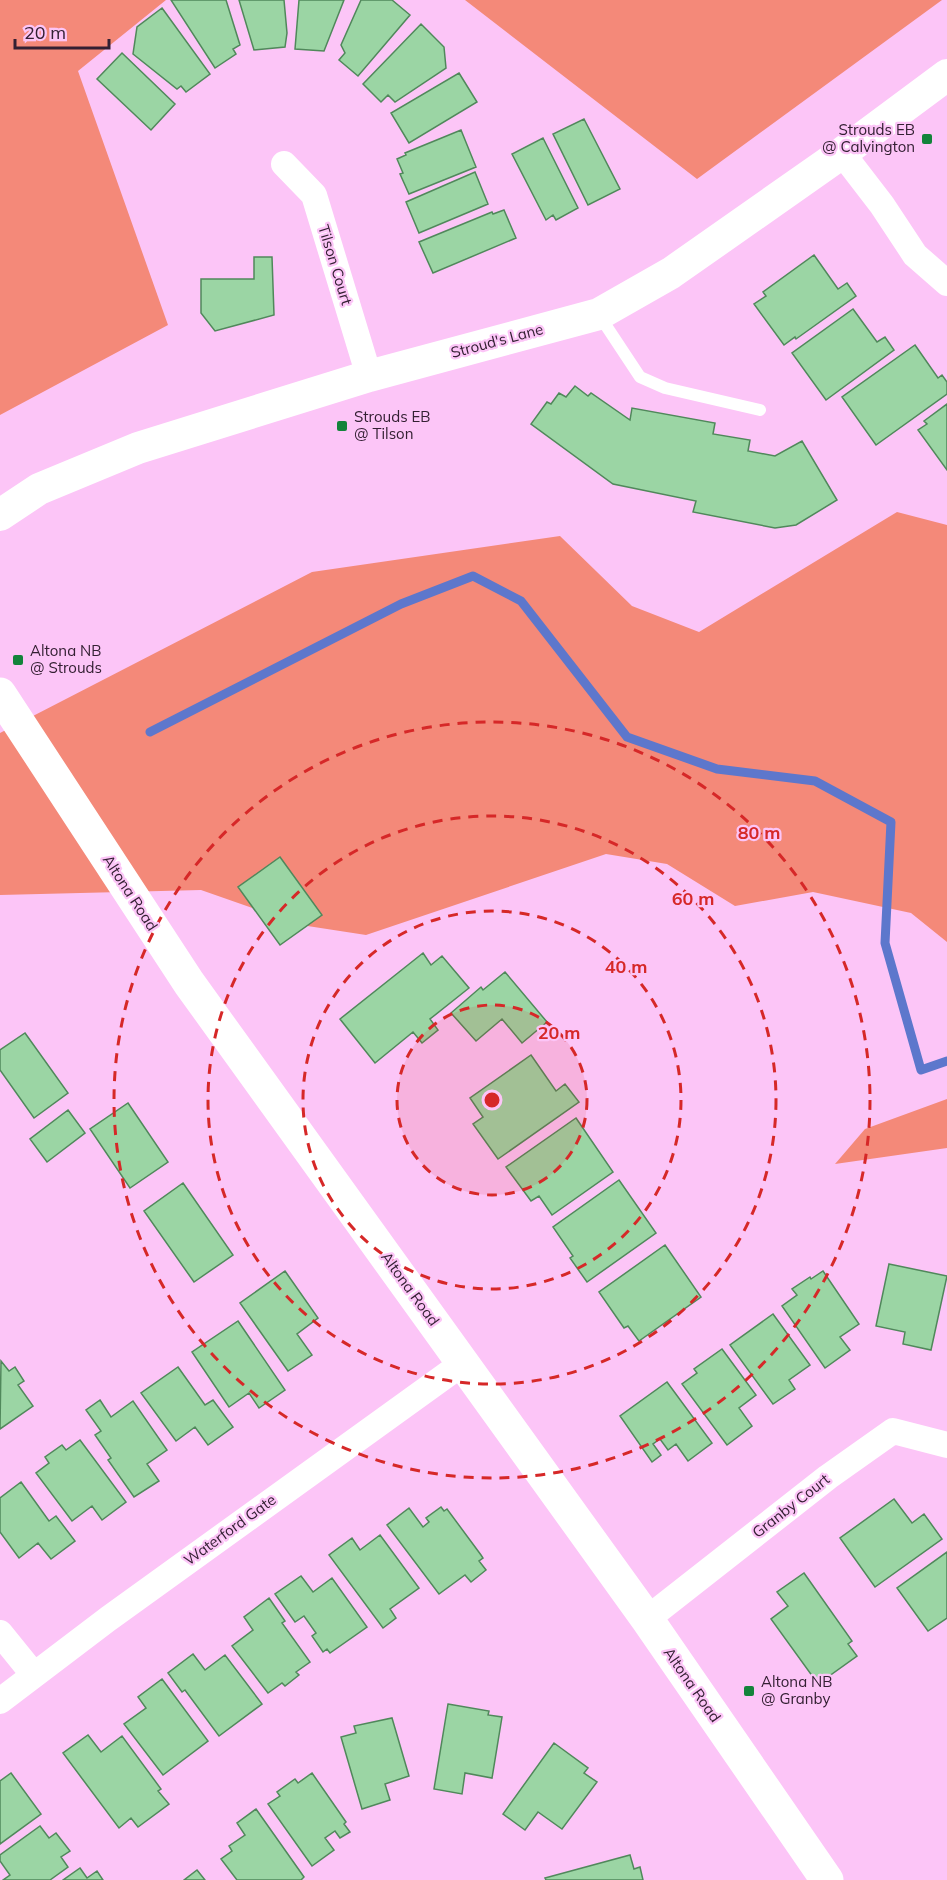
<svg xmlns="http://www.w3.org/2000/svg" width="947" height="1880" font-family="Mulish,sans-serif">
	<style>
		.forest { fill: #f48979 }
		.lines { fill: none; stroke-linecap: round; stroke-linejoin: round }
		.stream { stroke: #5d77cc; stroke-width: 9 }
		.building { fill: #9bd5a4; stroke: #50885b; stroke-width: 1.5 }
		.service { stroke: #fff; stroke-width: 12 }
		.minor { stroke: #fff; stroke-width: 26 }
		.tertiary { stroke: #fff; stroke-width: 32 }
		.secondary { stroke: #fff; stroke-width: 33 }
		.ring { fill: none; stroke: #d62828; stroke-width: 3; stroke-dasharray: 10 8 }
		.poi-dot { fill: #13833b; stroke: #fcc5f7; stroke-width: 2 }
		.labels { text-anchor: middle; stroke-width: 4.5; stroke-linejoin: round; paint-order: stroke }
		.poi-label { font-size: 15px; fill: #342033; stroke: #fcc5f7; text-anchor: start }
		.street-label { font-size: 15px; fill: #342033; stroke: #fcc5f7 }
		.centre { fill: #d62828; stroke: #fcc5f7; stroke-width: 3 }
		.ring-label { font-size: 18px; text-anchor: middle; font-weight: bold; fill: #d62828; stroke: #fcc5f7; stroke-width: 4.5; stroke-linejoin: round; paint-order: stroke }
	</style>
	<rect width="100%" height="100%" fill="#fcc5f7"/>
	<!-- forest -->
	<path class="forest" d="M0,0H166L78,71L168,325L0,415Z
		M465,0H942L697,179Z
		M897,512L947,525V942L911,913L813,892L735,906L667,864L606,854L366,935L301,925L201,890L0,895V733L312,572L560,536L632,606L699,632Z
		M947,1099V1148L835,1164L865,1129Z"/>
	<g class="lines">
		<!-- stream -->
		<path class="stream" d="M150,732L401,604L473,576L521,601L627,737L717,769L815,781L891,822L885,943L921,1070L947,1061"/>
	</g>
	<!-- building -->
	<path class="building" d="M171,0H226L240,45L233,49L236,54L215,68Z
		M239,0H284L287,33L285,47L254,50Z
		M299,0H344L324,51L295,49Z
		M361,0H392L410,15L358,76L339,60L345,53L341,45Z
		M162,8L210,74L186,92L181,86L177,89L133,54L137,27Z
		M421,24L444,47L446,68L395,102L388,95L381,102L363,84Z
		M122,53L175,104L151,130L97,79Z
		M459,73L477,102L409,143L391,113Z
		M584,119L620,189L588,205L553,134Z
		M461,130L476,167L409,194L400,174L403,173L397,159L406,155L405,153Z
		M543,138L578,208L556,220L553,215L546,220L512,154Z
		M475,172L488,204L419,233L406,202Z
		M504,210L516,238L433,273L419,242L492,212L493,214Z
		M814,255L838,289L847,283L856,296L796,339L795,337L784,345L754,304L766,296L763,292Z
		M254,257H272L274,315L215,331L201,313V279H254Z
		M853,309L877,342L885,337L894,350L826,400L792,353Z
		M915,345L938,378L942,375L947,382V394L876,445L842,397Z
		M575,386L588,396L591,393L630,420L632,408L715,423L713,434L750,440L748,451L775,456L802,441L837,500L796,525L775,528L693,512L696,501L613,484L531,424L547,402L551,404L559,393L566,397Z
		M947,404V470L918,430L927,424L924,421Z
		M280,857L322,915L280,945L238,887Z
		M423,953L431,965L442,956L469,988L430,1019L438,1030L422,1043L413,1032L375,1063L340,1019Z
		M505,972L547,1022L522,1043L502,1019L476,1041L451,1013L481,987L483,990Z
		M25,1033L68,1093L34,1118L0,1070V1050Z
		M531,1055L556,1091L565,1084L579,1102L498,1159L473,1124L483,1117L470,1098Z
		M128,1103L168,1162L130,1188L90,1129Z
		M68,1110L85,1133L47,1162L30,1139Z
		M576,1118L613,1172L552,1215L539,1196L531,1201L506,1167Z
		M619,1180L656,1233L587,1282L570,1258L573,1256L553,1227Z
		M183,1183L233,1255L194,1282L144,1211Z
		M665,1245L701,1297L639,1341L628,1326L624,1328L599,1292Z
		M889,1264L947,1276L931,1350L903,1344L905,1332L876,1326Z
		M285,1271L318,1318L297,1334L312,1355L288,1371L240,1303Z
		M823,1271L859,1324L840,1337L850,1350L825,1368L782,1306L797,1295L792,1289L810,1277L811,1279Z
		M773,1314L810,1365L789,1380L795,1389L773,1404L730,1345Z
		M238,1321L285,1390L259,1408L249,1393L229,1407L192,1352Z
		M722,1349L756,1395L739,1408L752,1426L727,1445L682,1384L697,1373L694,1369Z
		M1,1361L9,1371L15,1367L24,1381L18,1385L33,1406L0,1429Z
		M178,1367L205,1405L213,1400L233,1427L208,1445L195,1427L176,1441L141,1393Z
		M667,1382L712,1443L688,1461L676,1444L668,1450L660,1439L653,1444L661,1455L652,1462L620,1416Z
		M100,1400L111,1417L133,1401L167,1450L147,1464L159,1481L134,1497L108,1460L111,1458L95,1435L101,1431L86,1410Z
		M80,1440L126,1502L102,1520L92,1506L72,1521L36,1473L49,1463L45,1457L62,1445L66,1450Z
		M21,1482L49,1521L56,1516L75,1541L51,1559L38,1543L19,1558L0,1532V1498Z
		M894,1499L912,1523L924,1514L942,1539L875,1587L840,1538Z
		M441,1507L444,1511L447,1509L481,1555L483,1558L479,1561L486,1570L471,1582L465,1575L439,1594L387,1525L409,1508L423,1527L429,1522L426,1518Z
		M380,1535L419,1588L390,1609L396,1618L383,1628L329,1555L352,1538L360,1550Z
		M947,1552V1618L928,1631L897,1588Z
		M804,1573L852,1641L848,1644L857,1656L818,1684L771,1619L788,1606L777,1592Z
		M301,1576L313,1592L332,1578L367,1627L330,1653L327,1649L323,1652L312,1636L316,1633L304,1616L295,1622L275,1594Z
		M269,1598L285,1621L282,1623L310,1662L296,1672L299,1675L285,1686L282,1683L268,1693L232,1646L253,1630L244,1617Z
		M193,1654L205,1670L225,1655L262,1704L219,1736L185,1690L182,1692L168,1673Z
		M162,1679L208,1741L163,1775L124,1724L146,1708L138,1697Z
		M448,1704L489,1711L488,1715L502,1717L492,1778L465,1773L462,1794L434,1789Z
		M392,1718L409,1776L385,1784L390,1800L362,1809L341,1737L356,1733L354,1726Z
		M88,1735L101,1752L122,1736L161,1789L158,1791L169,1804L138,1827L131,1818L119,1828L63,1753Z
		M554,1743L588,1768L584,1773L597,1782L562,1829L538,1812L525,1830L503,1814Z
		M11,1773L41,1814L0,1844V1781Z
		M312,1773L346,1822L344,1824L350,1832L340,1838L335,1831L325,1838L334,1850L312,1866L268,1804L280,1796L277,1792L295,1779L298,1783Z
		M256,1809L304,1877L301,1880H237L221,1859L232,1851L229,1846L245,1835L237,1823Z
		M40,1826L49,1838L56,1833L70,1851L61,1857L68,1867L50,1880H3L10,1875L0,1861V1855Z
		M630,1855L634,1869L640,1867L643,1880H546L545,1878Z
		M80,1868L87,1878L97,1871L103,1880H63Z
		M197,1870L205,1880H184Z"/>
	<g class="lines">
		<!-- service -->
		<path class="service" d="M599,315L640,377L665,388L760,410"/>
		<!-- minor -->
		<path class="minor" d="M842,153L882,205L915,255L947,283
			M284,164L314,195L369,376
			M647,1619L828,1477L893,1431L947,1445
			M0,1633L34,1675
			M0,1701L108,1619L463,1363"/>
		<!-- tertiary -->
		<path class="tertiary" d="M0,515L39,489L138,448L369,376L599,314L671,273L842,153L947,75"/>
		<!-- secondary -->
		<path class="secondary" d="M0,694L189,983L647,1619L827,1880"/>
	</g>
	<!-- distance rings -->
	<circle cx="492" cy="1100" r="95" fill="#d62828" fill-opacity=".12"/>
	<g class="ring">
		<circle cx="492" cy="1100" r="95"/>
		<circle cx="492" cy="1100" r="189"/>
		<circle cx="492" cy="1100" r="284"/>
		<circle cx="492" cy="1100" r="378"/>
	</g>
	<!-- markers -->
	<g class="poi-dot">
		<rect x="921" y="133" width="12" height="12" rx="3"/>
		<rect x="336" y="420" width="12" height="12" rx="3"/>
		<rect x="12" y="654" width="12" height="12" rx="3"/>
		<rect x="743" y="1685" width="12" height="12" rx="3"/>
	</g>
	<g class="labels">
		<!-- poi labels -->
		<g class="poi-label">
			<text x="915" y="135" text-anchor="end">Strouds EB<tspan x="915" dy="17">@ Calvington</tspan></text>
			<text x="354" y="422">Strouds EB<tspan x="354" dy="17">@ Tilson</tspan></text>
			<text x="30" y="656">Altona NB<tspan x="30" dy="17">@ Strouds</tspan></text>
			<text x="761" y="1687">Altona NB<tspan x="761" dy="17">@ Granby</tspan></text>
		</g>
		<!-- street labels -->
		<g class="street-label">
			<text transform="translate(335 265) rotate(73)" y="5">Tilson Court</text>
			<text transform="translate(497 341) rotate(-15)" y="5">Stroud's Lane</text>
			<text transform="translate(130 893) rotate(57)" y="5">Altona Road</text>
			<text transform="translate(410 1289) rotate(54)" y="5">Altona Road</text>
			<text transform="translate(791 1506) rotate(-38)" y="5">Granby Court</text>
			<text transform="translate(230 1530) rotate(-36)" y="5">Waterford Gate</text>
			<text transform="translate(692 1685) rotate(55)" y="5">Altona Road</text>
		</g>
	</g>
	<circle cx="492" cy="1100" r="9" class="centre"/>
	<g class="ring-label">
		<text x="759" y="839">80 m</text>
		<text x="693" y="905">60 m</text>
		<text x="626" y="973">40 m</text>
		<text x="559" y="1039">20 m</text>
	</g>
	<!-- scale -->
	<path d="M15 39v9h94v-9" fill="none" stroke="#342033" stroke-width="3"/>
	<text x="24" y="39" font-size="18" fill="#342033" stroke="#fcc5f7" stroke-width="4.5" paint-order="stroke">20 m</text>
</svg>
